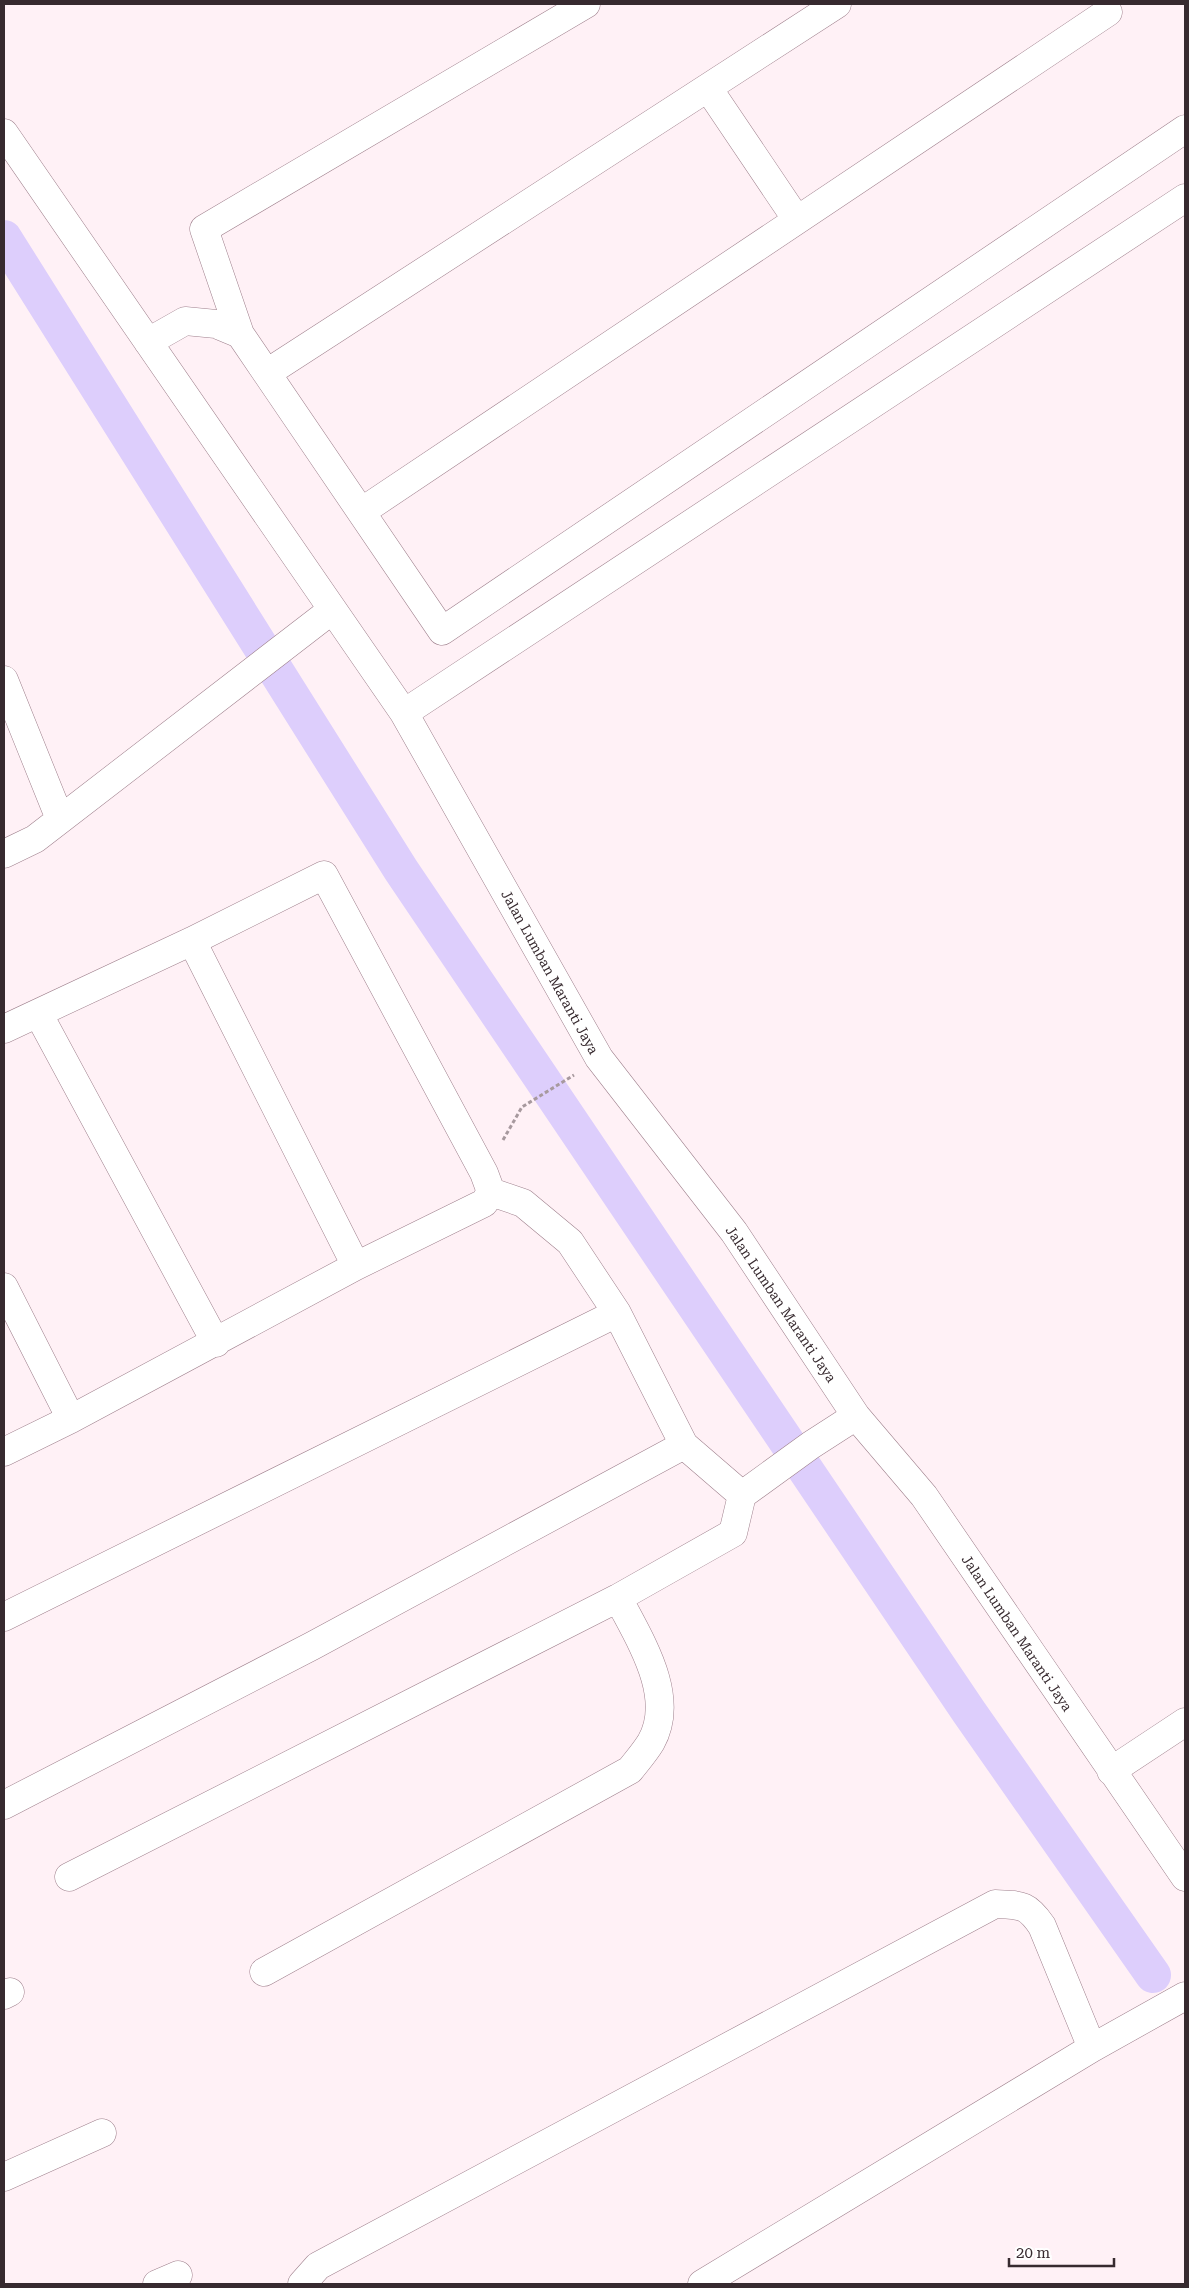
<svg xmlns="http://www.w3.org/2000/svg" width="1189" height="2288" font-family="'Roboto Serif',serif">
	<style>
		.lines { fill: none; stroke-linecap: round; stroke-linejoin: round }
		.canal { stroke: #ddcefc; stroke-width: 36 }
		.minor-casing { stroke: #9f808d; stroke-width: 29 }
		.path { stroke: #a7999e; stroke-width: 3; stroke-dasharray: 4 2.5; stroke-linecap: butt }
		.minor { stroke: #fff; stroke-width: 28 }
		.labels { text-anchor: middle; stroke-width: 4.5; stroke-linejoin: round; paint-order: stroke }
		.street-label { font-size: 14px; fill: #372a2f; stroke: #fff }
	</style>
	<rect width="100%" height="100%" fill="#fff1f6"/>
	<g class="lines">
		<!-- canal -->
		<path class="canal" d="M4,238L401,870L969,1712L1153,1975"/>
		<!-- minor casing -->
		<g class="minor-casing">
			<path id="minor" d="M708,88L797,220
				M4,133L404,713L599,1058L734,1232L856,1416L924,1496L1185,1877
				M240,334L204,229L586,4
				M148,342L185,321L216,324L240,334L442,631L1185,129
				M267,373L837,4
				M361,512L1108,12
				M4,680L60,819
				M404,713L1185,198
				M4,854L35,839L332,610
				M192,941L356,1266
				M38,1013L216,1343
				M4,1029L192,941L324,875L484,1173L491,1192L484,1203L356,1266L71,1419L4,1452
				M491,1192L523,1203L570,1242L617,1313L684,1445L742,1495
				M4,1287L71,1419
				M4,1617L617,1313
				M1111,1771L1185,1722
				M4,1805L312,1646L684,1445
				M69,1877L618,1598L733,1533L742,1495L811,1445L856,1416
				M264,1972L630,1770C637,1761 645,1752 651,1742C677,1696 639,1639 618,1598
				M4,1995L10,1992
				M4,2177L102,2133
				M157,2284L178,2275
				M302,2284L318,2266L995,1904C1021,1905 1027,1904 1042,1926L1092,2048
				M702,2284L1092,2048L1185,1996"/>
		</g>
		<!-- path -->
		<path class="path" d="M503,1140L522,1107L574,1075"/>
		<!-- minor -->
		<use href="#minor" class="minor"/>
	</g>
	<g class="labels">
		<!-- street labels -->
		<g class="street-label">
			<text transform="translate(550 972) rotate(61)" y="5">Jalan Lumban Maranti Jaya</text>
			<text transform="translate(781 1304) rotate(56)" y="5">Jalan Lumban Maranti Jaya</text>
			<text transform="translate(1017 1633) rotate(56)" y="5">Jalan Lumban Maranti Jaya</text>
		</g>
	</g>
	<!-- border -->
	<rect width="1189" height="2288" fill="none" stroke="#372a2f" stroke-width="10"/>
	<!-- scale -->
	<path d="M1009 2258v8h105v-8" fill="none" stroke="#372a2f" stroke-width="2.5"/>
	<text x="1016" y="2258" font-size="15" fill="#372a2f" stroke="#ffffff" stroke-width="4" paint-order="stroke">20 m</text>
</svg>
